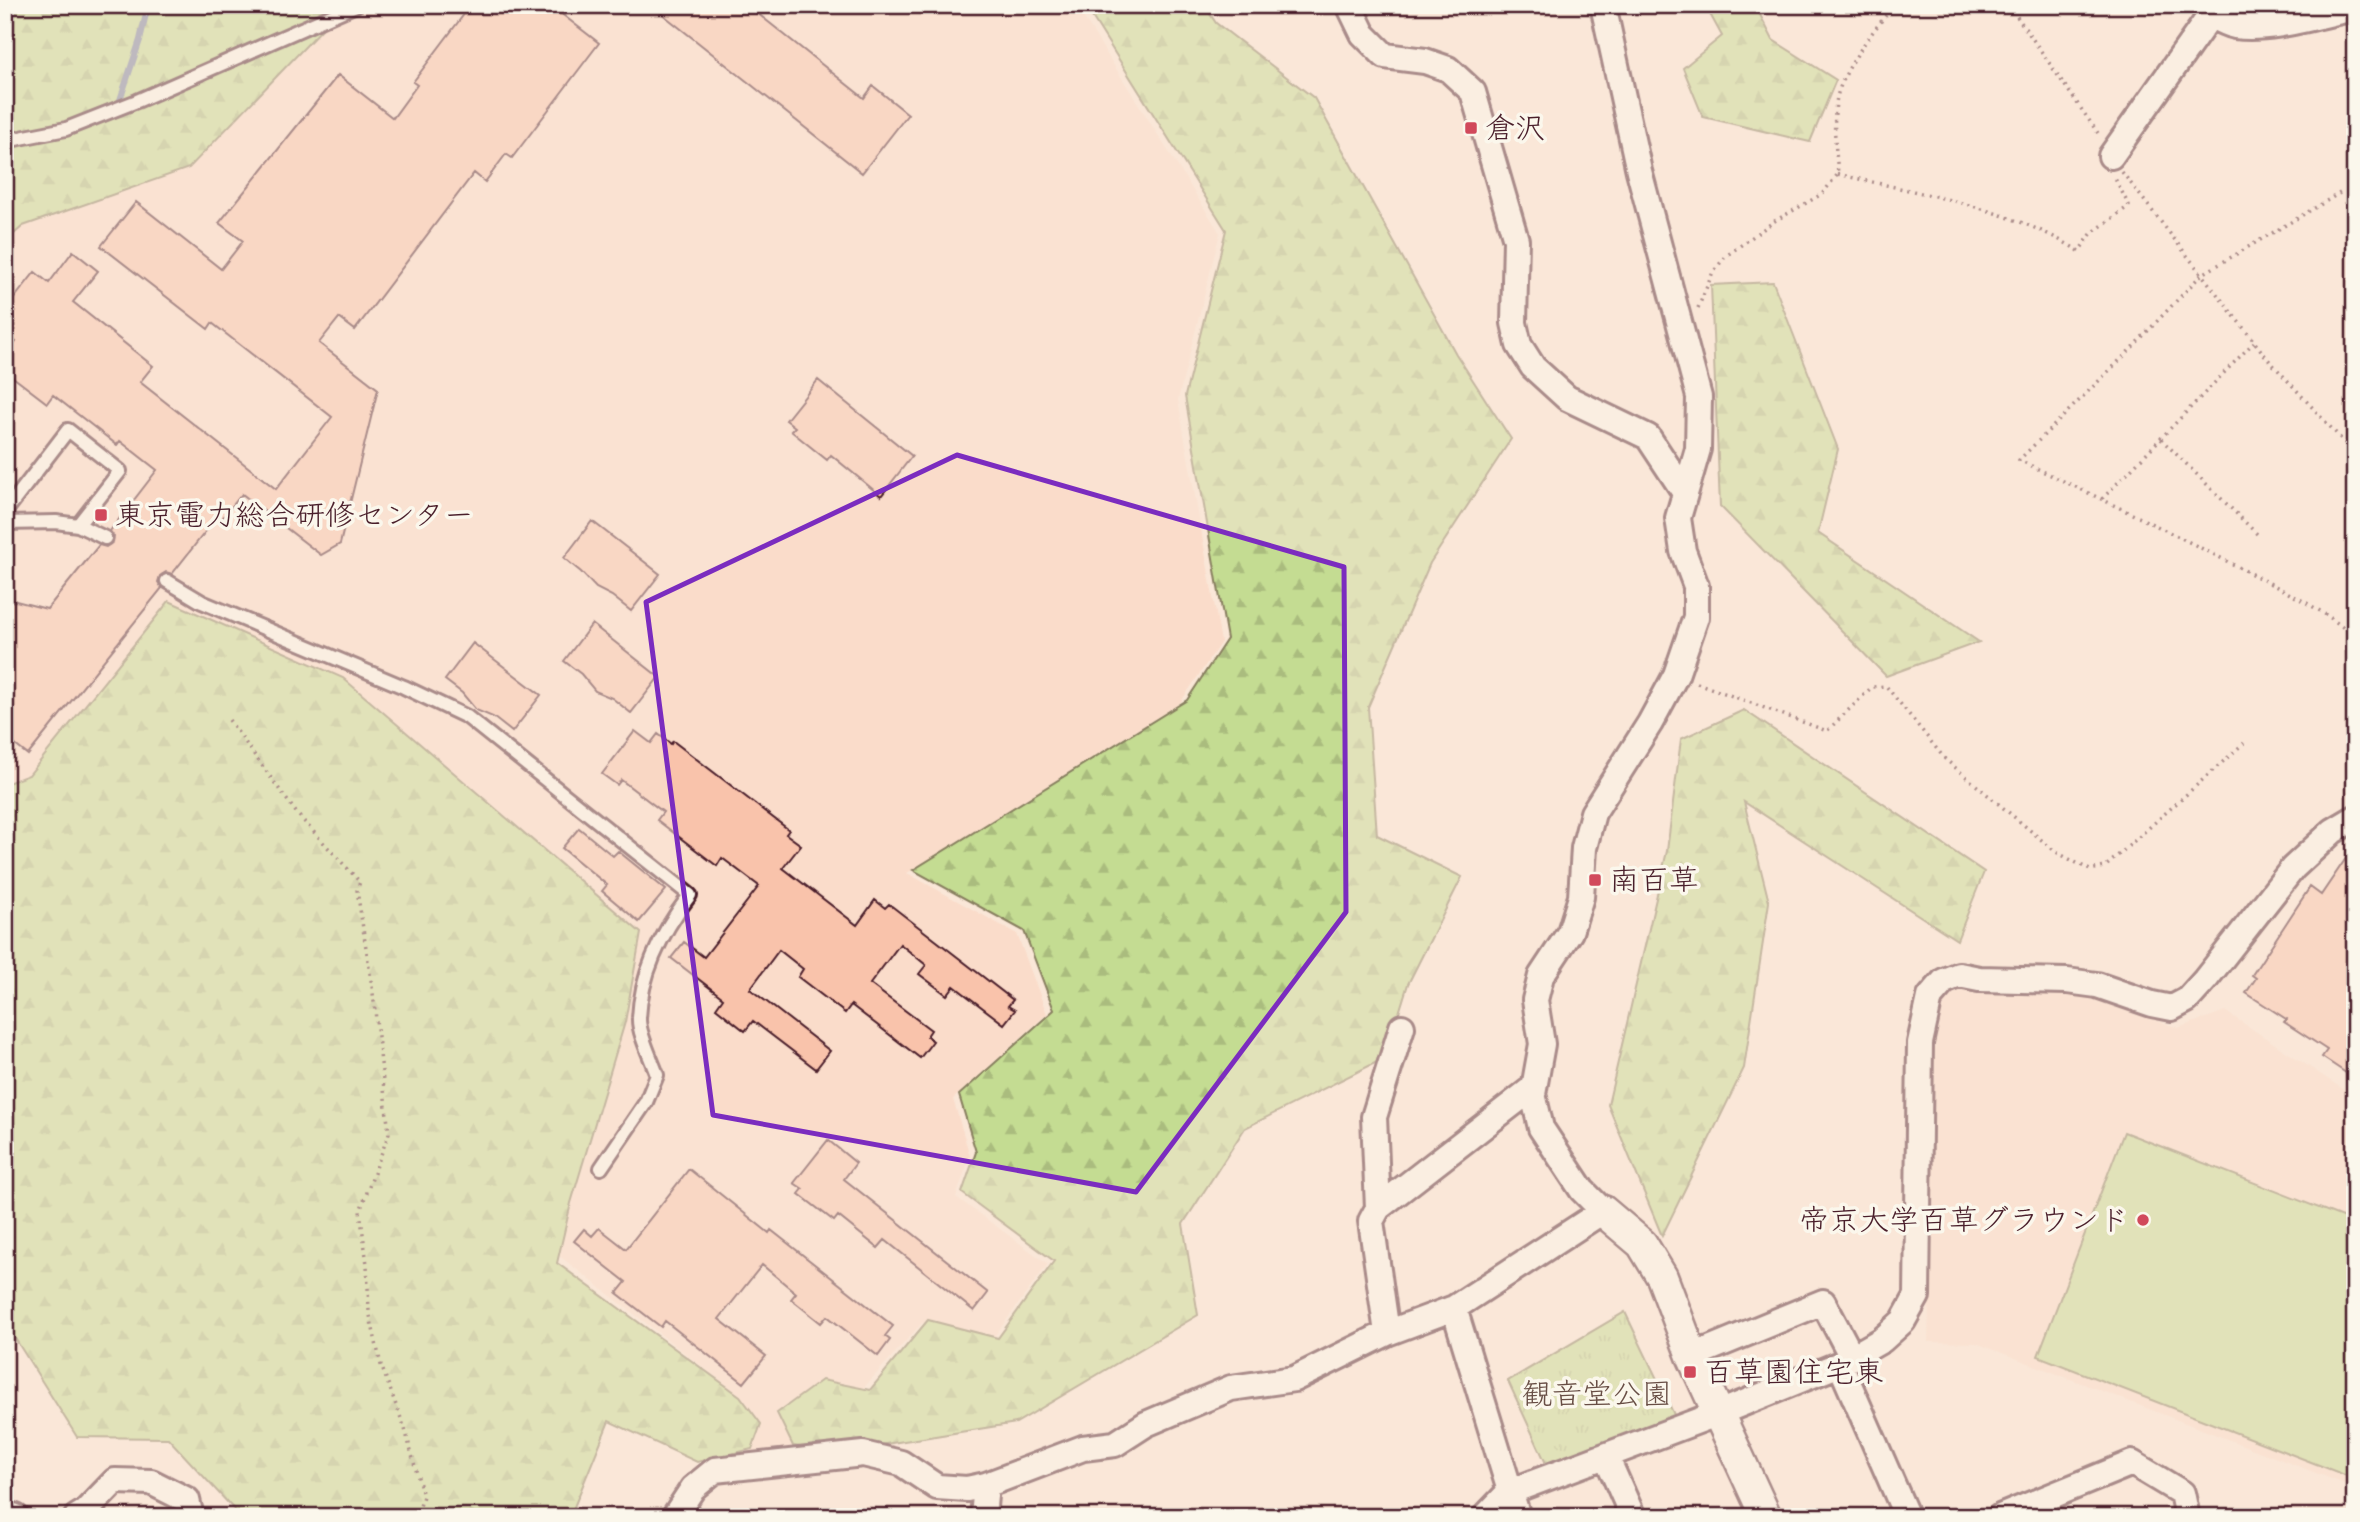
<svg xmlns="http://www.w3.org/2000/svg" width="2360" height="1522" font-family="Caveat,'Klee One',sans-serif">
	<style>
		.built { fill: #fadcca }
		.forest { fill: url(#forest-firs); stroke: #877e5e; stroke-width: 2 }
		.park { fill: url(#park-tufts); stroke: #877e5e; stroke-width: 2 }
		.garden { fill: #c4dc92; stroke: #877e5e; stroke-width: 2 }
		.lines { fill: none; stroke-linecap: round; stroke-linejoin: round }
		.stream { stroke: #74809f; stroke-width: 6 }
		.building { fill: #f9c3ab; stroke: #4a1f2b; stroke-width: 2 }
		.service-casing { stroke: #4a1f2b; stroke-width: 18 }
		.minor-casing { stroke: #4a1f2b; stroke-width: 30 }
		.tertiary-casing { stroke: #4a1f2b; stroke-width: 35 }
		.path { stroke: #4a1f2b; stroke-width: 3.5; stroke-dasharray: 2 5; stroke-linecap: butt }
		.service { stroke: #fbf7ec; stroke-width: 12 }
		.minor { stroke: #fbf7ec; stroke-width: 24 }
		.tertiary { stroke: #fbf7ec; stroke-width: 30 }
		.marked { fill: none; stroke: #7b2cbf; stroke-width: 5; stroke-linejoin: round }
		.poi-dot { fill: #d1495b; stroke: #fbf7ec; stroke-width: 2.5 }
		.labels { text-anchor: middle; stroke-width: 7; stroke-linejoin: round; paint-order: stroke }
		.poi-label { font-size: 30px; fill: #4a1f2b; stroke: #fbf7ec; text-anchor: start }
		.park-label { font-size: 30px; fill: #684e45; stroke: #fbf7ec }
	</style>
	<defs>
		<pattern id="forest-firs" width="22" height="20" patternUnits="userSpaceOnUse" patternTransform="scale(1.75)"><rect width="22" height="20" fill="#c4dc92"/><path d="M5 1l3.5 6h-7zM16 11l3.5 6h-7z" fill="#aabc7e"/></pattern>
		<pattern id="park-tufts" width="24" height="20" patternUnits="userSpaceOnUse" patternTransform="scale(1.75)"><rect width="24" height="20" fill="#c4dc92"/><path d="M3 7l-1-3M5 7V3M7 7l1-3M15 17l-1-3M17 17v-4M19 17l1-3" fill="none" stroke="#aabc7e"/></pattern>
	</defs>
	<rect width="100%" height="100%" fill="#fae7d8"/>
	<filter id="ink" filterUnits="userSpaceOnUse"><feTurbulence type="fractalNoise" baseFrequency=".0143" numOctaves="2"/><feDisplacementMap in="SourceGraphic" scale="14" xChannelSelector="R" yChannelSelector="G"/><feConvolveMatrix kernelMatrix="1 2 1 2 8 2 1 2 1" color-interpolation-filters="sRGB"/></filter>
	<g filter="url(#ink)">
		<!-- built -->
		<path class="built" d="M346,5H1080L1084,18L1220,233L1178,400L1221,642L1180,703L907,873L1017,934L1047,1014L953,1099L970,1156L956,1197L1048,1264L991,1341L922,1323L804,1454L764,1460L734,1455L707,1419L727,1386L544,1244L641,933L547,854L29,775L5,784V242L23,226L189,168Z
			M1957,988L2088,996L2178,1028L2225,1011L2355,1097V1488L1976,1343L1928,1342L1936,1012Z"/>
		<!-- forest -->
		<path class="forest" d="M5,5H345L189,168L23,226L5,242Z
			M1087,5H1204L1216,23L1314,98L1456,354L1511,439L1430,563L1368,707L1377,835L1462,877L1408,984L1385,1058L1245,1128L1183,1224L1198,1315L1016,1423L836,1452L793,1446L777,1413L822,1380L870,1390L928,1320L998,1338L1054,1261L962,1193L976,1152L959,1095L1054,1010L1024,931L913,870L1187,700L1227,639L1185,396L1226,230L1091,15Z
			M1705,5H1755L1773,40L1836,80L1810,142L1703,117L1683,68L1722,36Z
			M2204,5H2321L2228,24Z
			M1773,282L1838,449L1818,533L1979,642L1886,676L1720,506L1711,285Z
			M169,601L343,678L641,933L625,1022L571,1203L557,1263L740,1396L761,1424L752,1449L697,1462L609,1421L570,1517H241L168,1438L77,1437L11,1332L5,1297V784L29,775Z
			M1744,710L1984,872L1957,940L1744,802L1769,902L1744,1068L1662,1236L1608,1105L1667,851L1681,739Z"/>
		<!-- park -->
		<path class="park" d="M1625,1312L1678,1423L1550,1472L1508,1381Z"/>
		<!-- garden -->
		<path class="garden" d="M2124,1132L2355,1222V1479L2038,1356Z"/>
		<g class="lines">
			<!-- stream -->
			<path class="stream" d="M119,103L140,40L148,5"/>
		</g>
		<!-- building -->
		<path class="building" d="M471,5H550L599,43L512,158L506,154L485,182L474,173L355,330L339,318L319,343L378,389L340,544L321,555L242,494L221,520L217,517L172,574L166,572L160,576L158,582L162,588L28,755L5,737V602L16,601L47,609L99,545L106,547L113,542L114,537L110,531L157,470L120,441L117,445L53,395L47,403L5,371V355L16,342L5,334V310L35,272L49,283L73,251L98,271L73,302L153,366L140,382L276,489L332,417L212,323L208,329L101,246L136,202L221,269L243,241L219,223L338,75L393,118L417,85L413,82Z
			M651,5H747L864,98L873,86L908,114L862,173Z
			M818,380L912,456L881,496L831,455L827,460L791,431L795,427L786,420Z
			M592,521L660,574L631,611L612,596L596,588L581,572L564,558Z
			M592,624L659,677L631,713L612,698L595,691L581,674L564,661Z
			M473,643L541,695L512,732L493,717L476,710L462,693L445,680Z
			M635,731L651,743L658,734L671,744L673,741L789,830L786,834L801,845L783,868L857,925L875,900L885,908L889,904L1013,1000L1008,1006L1015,1010L1004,1024L954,986L947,995L919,974L926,965L900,944L870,984L931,1030L927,1036L933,1041L920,1058L851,1005L845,1013L798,977L803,969L779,950L750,989L830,1051L816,1069L753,1021L745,1031L716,1008L723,998L671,958L684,942L704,957L759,886L722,858L717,866L657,820L663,812L621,780L617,785L602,774Z
			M579,828L613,856L618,851L666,890L639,922L602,891L607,885L562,848Z
			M2355,845V1079L2322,1057L2327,1050L2284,1022L2286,1019L2246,993L2256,978L2252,975L2310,887L2321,895Z
			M828,1140L856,1163L844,1179L988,1293L974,1311L885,1240L878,1248L838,1216L834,1221L799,1194L803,1189L794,1183Z
			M689,1169L769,1233L771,1230L893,1326L885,1336L890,1340L878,1356L827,1316L821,1323L791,1299L796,1293L762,1265L719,1319L766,1356L744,1383L665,1321L661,1327L617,1293L626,1282L574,1241L584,1229L592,1236L599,1228L626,1249Z"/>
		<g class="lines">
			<!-- service casing -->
			<g class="service-casing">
				<path id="service" d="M5,141L66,129L137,101L356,5
					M5,512L68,430L120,471L78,525
					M5,523L56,522L78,525L105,538
					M167,581L202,602L404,687L467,717L690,895C663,930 641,973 639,1018C638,1033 652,1060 657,1075L646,1102L601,1168"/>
			</g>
			<!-- minor casing -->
			<g class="minor-casing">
				<path id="minor" d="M1349,5L1363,34L1385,56L1425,61L1448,69L1473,92L1516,240L1514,323L1519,345L1533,367L1567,398L1648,437L1685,493
					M2111,156L2210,16C2218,19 2227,25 2235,26C2272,31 2319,15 2355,8
					M1378,1208L1374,1117L1402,1027
					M1454,1308L1518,1517
					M1387,1333L1371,1221L1378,1208L1534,1087
					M1692,1356L1823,1302L1852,1357
					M1840,1364L1907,1517
					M1606,1456L1633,1517
					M5,1513L16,1517
					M77,1517L85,1512L115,1481L151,1482L187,1500L191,1517
					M674,1517L693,1488L715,1470L863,1454L901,1463L937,1487L967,1489L986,1485L1083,1448L1115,1444L1146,1424L1231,1388L1294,1379L1387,1333L1454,1308L1603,1211L1582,1190L1541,1128L1533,1094L1542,1044L1535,1000L1541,976L1570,932L1581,897L1584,848L1593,813L1650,723L1676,675L1696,617V586L1683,551L1678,518L1698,449L1699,397L1639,171L1603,5
					M983,1517L986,1485
					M1485,1517L1509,1492L1719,1413L1840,1364L1882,1340L1903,1321L1917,1296L1920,1043L1930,997L1944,981L1959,975L1979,979L2067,981L2097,985L2152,1004L2172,1008L2187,1000L2205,980L2293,868L2333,831L2355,818
					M2000,1517L2132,1463L2182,1493L2187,1517"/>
			</g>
			<!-- tertiary casing -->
			<g class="tertiary-casing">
				<path id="tertiary" d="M1603,1211L1642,1244L1662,1277L1692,1356L1766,1517"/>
			</g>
			<!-- path -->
			<path class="path" d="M2009,5L2100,136
				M2355,41C2349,49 2349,62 2355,70
				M2122,172L2267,358L2355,454
				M1838,174C1920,194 2006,206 2079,251L2092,233L2129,206L2116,180L2118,177
				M2340,193L2201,275L2125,355L2019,460C2095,496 2171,532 2246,571C2283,591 2324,608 2355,638
				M1698,308L1713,272L1726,256L1773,222L1822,194L1838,174C1836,149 1832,123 1837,97C1844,68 1875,27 1895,5
				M2161,439L2257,534
				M2102,499L2254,342
				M1697,683L1827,731L1872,687L1886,686L1945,759L2056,852L2090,870L2105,867L2244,743
				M229,720L298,815L360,882L357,890L373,993L389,1133L360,1211L367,1264L369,1311L381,1365L405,1429L423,1496L417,1517"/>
			<!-- service -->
			<use href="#service" class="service"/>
			<!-- minor -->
			<use href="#minor" class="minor"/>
			<!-- tertiary -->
			<use href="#tertiary" class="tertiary"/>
		</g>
	</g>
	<!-- marked area -->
	<path d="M0 0H2360V1522H0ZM957,455L1344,567L1346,912L1136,1192L713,1115L646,602Z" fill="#fae7d8" fill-opacity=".55" fill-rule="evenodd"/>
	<path class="marked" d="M957,455L1344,567L1346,912L1136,1192L713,1115L646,602Z"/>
	<!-- markers -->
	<g class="poi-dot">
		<rect x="1464" y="121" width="14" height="14" rx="3.5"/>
		<rect x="94" y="508" width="14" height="14" rx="3.5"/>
		<rect x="1588" y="873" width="14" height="14" rx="3.5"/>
		<circle cx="2143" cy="1220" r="7"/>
		<rect x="1683" y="1365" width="14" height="14" rx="3.5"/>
	</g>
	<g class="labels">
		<!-- poi labels -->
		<g class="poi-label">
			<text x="1485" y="138">倉沢</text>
			<text x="115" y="525">東京電力総合研修センター</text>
			<text x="1609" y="890">南百草</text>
			<text x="2129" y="1230" text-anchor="end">帝京大学百草グラウンド</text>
			<text x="1704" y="1382">百草園住宅東</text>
		</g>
		<!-- park labels -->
		<g class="park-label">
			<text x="1597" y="1404">観音堂公園</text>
		</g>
	</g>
	<!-- margin -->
	<rect width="2360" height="1522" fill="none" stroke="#fbf7ec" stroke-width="28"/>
	<rect x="14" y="14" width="2332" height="1494" fill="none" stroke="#4a1f2b" stroke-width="2.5" filter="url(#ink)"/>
</svg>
